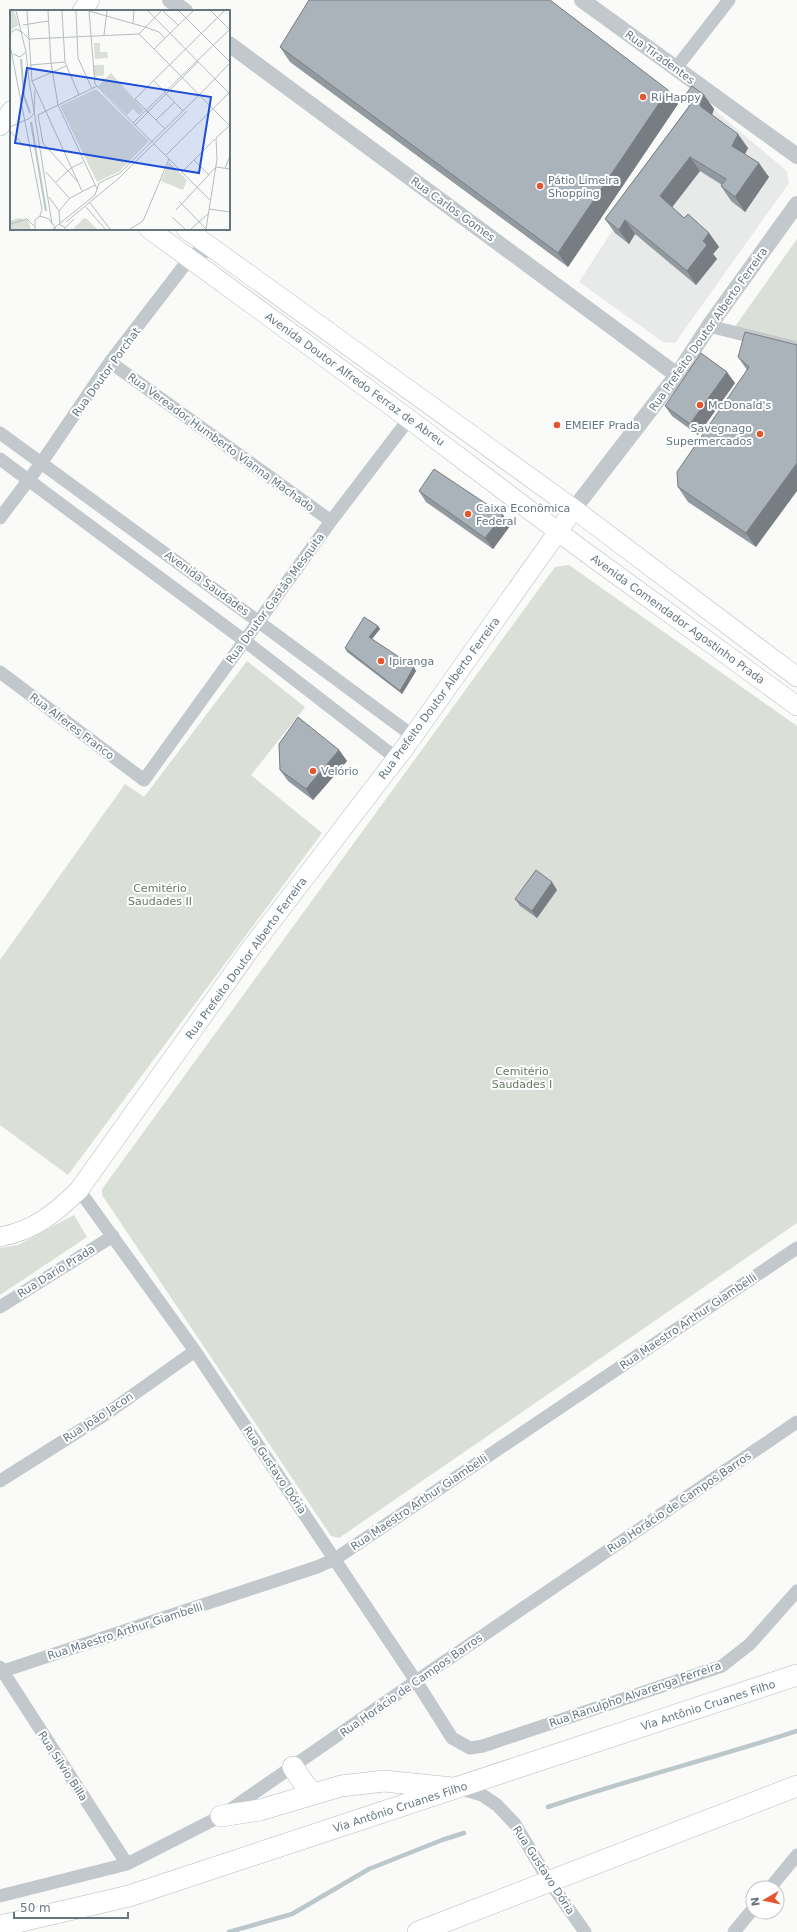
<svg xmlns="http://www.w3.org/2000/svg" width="797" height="1932" font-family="'DejaVu Sans',sans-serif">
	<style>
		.built { fill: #e8e9e9 }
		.green { fill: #dadfd7 }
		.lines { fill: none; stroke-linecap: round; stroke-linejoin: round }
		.stream { stroke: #bbc7cb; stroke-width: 4.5 }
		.secondary-casing { stroke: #b3babf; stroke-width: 20 }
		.primary-casing { stroke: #b5babe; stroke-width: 22 }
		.minor { stroke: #c3c8cc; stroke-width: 13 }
		.tertiary { stroke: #c3c8cc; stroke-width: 16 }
		.secondary { stroke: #fff; stroke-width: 19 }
		.primary { stroke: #fff; stroke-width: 21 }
		.wall { fill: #929a9f }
		.shaded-wall { fill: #777d82 }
		.building { fill: #aab3b9; stroke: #777d82 }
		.poi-dot { fill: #e4572e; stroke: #fff; stroke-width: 1.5 }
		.labels { text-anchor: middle; stroke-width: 4; stroke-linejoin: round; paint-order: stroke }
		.street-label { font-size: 11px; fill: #657683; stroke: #fff }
		.poi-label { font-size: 11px; fill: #657683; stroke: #fff; text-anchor: start }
		.park-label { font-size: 11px; fill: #687a64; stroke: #fff }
		.inset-river { fill: none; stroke: #bbc7cb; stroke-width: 2 }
		.inset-road { fill: none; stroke: #b5bdc2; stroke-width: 1 }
		.view { fill: #1d4ed8; fill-opacity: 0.15; stroke: #1d4ed8; stroke-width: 2 }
		.inset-edge { fill: none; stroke: #657683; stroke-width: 2 }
	</style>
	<rect width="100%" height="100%" fill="#fafaf8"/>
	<!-- built -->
	<path class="built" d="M699,97L787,171L789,183L675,343L663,342L579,282Z"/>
	<!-- green -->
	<path class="green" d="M797,239V343L734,328Z
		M569,565L797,726V1223L339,1538L331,1536L102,1195V1189L555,567Z
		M247,661L305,707L251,775L322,833L68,1175L0,1125V960L125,784L144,797Z
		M74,1215L87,1237L0,1295V1248L18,1245Z"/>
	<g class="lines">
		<!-- stream -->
		<path class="stream" d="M548,1807C630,1779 715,1758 797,1731
			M229,1932L292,1914L369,1869L442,1840L464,1833"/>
		<!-- secondary casing -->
		<g class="secondary-casing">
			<path id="secondary" d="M82,11L90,0
				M0,126L11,111
				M149,229L409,419L577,546L797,706
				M186,229L574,509L797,677
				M0,1237C35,1230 54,1214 79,1190L251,948L406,746L574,509"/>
		</g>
		<!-- primary casing -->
		<g class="primary-casing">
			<path id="primary" d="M293,1767L305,1785L314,1794
				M221,1816L260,1810L341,1786L384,1781L452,1788
				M0,1926L129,1896L797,1675
				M418,1932L797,1786"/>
		</g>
		<!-- minor -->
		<path class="minor" d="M676,68L729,0
			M709,326L797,348
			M110,362L331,521
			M0,433L259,622L413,736
			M0,459L245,641L396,758
			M0,518L42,462L110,362L190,258C199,249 205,250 216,253
			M0,672L144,780L331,521L409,419
			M79,1190L195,1351L416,1681L452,1738L470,1748L483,1746L722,1666L750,1644L797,1591
			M0,1307L113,1236
			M0,1481L106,1414L195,1351
			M0,1667L127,1864
			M0,1672L317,1567L335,1559L797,1248
			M458,1788L482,1795L497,1805L515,1824L549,1881L585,1932
			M770,1888L797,1855
			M0,1896L127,1864L221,1816L416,1681L797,1422
			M734,1932L753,1909"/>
		<!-- tertiary -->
		<path class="tertiary" d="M170,0L185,11
			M582,0L797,156
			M229,44L677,375
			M574,509L677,375L709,326L797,204"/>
		<!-- secondary -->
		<use href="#secondary" class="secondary"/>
		<!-- primary -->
		<use href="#primary" class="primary"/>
	</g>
	<!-- wall -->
	<path class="wall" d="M280,47L678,104L568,267L290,62Z
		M704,95L714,109L712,115L748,148L745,154L769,177L745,212L731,201L721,186L722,185L700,171L672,207L684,218L709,233L719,247L713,254L717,259L696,285L635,234L629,244L615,233L605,219L689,106L683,98Z
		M797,345L756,547L688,502L678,487L747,370L738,357Z
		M735,383L698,435L672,416L665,406Z
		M419,491L503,515L510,526L493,549L426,502Z
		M378,626L380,629L372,639L416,671L402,694L347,652L345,648Z
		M339,750L347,761L313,800L288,781L280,770Z
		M557,890L537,918L520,906L515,899Z"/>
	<!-- shaded-wall -->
	<path class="shaded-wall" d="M668,90L678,104L568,267L558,253Z
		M704,95L714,109L710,120L700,106Z
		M738,134L748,148L742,160L732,146Z
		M690,157L700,171L670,210L660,196Z
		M759,163L769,177L745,212L735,197Z
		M625,220L635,234L629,244L619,230Z
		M709,233L719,247L713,254L717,259L696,285L687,271L703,241Z
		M727,372L735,383L698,435L690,424Z
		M797,463V491L756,547L746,533Z
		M503,515L510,526L493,549L485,538Z
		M378,626L380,629L371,640L369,637Z
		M414,667L416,671L402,694L400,691Z
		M339,750L347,761L313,800L306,789Z
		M552,882L557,890L537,918L532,911Z"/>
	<!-- building -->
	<path class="building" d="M309,0H550L668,90L558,253L280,47Z
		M692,86L704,95L700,106L738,134L732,146L759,163L735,197L721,186L726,179L690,157L660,196L684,218L688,214L709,233L703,241L707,245L687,271L625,220L619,230L605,219L691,104L683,98Z
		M745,332L797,345V463L746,533L678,487L677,472L749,367L738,357Z
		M701,353L727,372L690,424L665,406Z
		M434,469L503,515L485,538L419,491Z
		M364,617L378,626L369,637L414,667L400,691L345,648Z
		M298,717L339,750L306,789L280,770L279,744Z
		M536,870L552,882L532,911L515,899Z"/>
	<!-- markers -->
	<g class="poi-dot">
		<circle cx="643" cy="97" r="4"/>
		<circle cx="540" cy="186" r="4"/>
		<circle cx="700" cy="405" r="4"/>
		<circle cx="557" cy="425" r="4"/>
		<circle cx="760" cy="434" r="4"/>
		<circle cx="468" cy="514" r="4"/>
		<circle cx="381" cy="661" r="4"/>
		<circle cx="313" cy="771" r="4"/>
	</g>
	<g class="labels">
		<!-- street labels -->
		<g class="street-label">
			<text transform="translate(660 57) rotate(36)" y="4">Rua Tiradentes</text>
			<text transform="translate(453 209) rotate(36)" y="4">Rua Carlos Gomes</text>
			<text transform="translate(708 329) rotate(-55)" y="4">Rua Prefeito Doutor Alberto Ferreira</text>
			<text transform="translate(106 372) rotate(-54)" y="4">Rua Doutor Porchat</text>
			<text transform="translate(355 379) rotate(36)" y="4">Avenida Doutor Alfredo Ferraz de Abreu</text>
			<text transform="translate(221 442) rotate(36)" y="4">Rua Vereador Humberto Vianna Machado</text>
			<text transform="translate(207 583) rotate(36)" y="4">Avenida Saudades</text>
			<text transform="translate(275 598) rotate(-54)" y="4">Rua Doutor Gastão Mesquita</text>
			<text transform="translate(678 619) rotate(36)" y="4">Avenida Comendador Agostinho Prada</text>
			<text transform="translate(439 698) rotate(-54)" y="4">Rua Prefeito Doutor Alberto Ferreira</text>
			<text transform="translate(72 726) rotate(37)" y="4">Rua Alferes Franco</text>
			<text transform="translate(246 958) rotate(-54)" y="4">Rua Prefeito Doutor Alberto Ferreira</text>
			<text transform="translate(56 1271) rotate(-32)" y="4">Rua Dario Prada</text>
			<text transform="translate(688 1321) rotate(-34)" y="4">Rua Maestro Arthur Giambelli</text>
			<text transform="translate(98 1417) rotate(-33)" y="4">Rua João Jacon</text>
			<text transform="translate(275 1470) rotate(56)" y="4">Rua Gustavo Dória</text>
			<text transform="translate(419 1502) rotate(-34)" y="4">Rua Maestro Arthur Giambelli</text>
			<text transform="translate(679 1502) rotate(-34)" y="4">Rua Horácio de Campos Barros</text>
			<text transform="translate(125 1631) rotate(-18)" y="4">Rua Maestro Arthur Giambelli</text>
			<text transform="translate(411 1685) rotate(-35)" y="4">Rua Horácio de Campos Barros</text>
			<text transform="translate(635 1694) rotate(-19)" y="4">Rua Ranulpho Alvarenga Ferreira</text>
			<text transform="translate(708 1705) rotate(-18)" y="4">Via Antônio Cruanes Filho</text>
			<text transform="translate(63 1766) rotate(57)" y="4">Rua Silvio Billa</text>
			<text transform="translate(400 1807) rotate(-18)" y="4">Via Antônio Cruanes Filho</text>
			<text transform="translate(544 1870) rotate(57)" y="4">Rua Gustavo Dória</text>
		</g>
		<!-- poi labels -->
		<g class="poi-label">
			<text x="651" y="101">Ri Happy</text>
			<text x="548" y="184">Pátio Limeira<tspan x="548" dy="13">Shopping</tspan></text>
			<text x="708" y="409">McDonald's</text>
			<text x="565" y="429">EMEIEF Prada</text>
			<text x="752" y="432" text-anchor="end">Savegnago<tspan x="752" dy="13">Supermercados</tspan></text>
			<text x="476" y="512">Caixa Econômica<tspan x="476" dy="13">Federal</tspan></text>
			<text x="389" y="665">Ipiranga</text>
			<text x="321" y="775">Velório</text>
		</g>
		<!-- park labels -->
		<g class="park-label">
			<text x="160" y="892">Cemitério<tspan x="160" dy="13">Saudades II</tspan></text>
			<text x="522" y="1075">Cemitério<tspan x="522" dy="13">Saudades I</tspan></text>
		</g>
	</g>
	<!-- overview -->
	<g transform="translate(10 10)">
		<rect width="220" height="220" fill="#fafaf8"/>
		<path d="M0,1H4L9,15L0,20ZM84,33H90V42H97L98,48L85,49ZM83,55H94V65L84,67ZM101,63L134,100L129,105L123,99L117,105L88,76ZM86,79L139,131L110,161L87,172L50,96ZM159,152L177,170L173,180L151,171ZM8,208L18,210L21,219H0V211ZM74,208L77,209L87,219H63Z" fill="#dadfd7"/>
		<path class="inset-river" d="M11,49L14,86L20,103M21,112L36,201"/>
		<path class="inset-road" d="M6,1L16,42L19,70L42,214M17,1L22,71L72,181M38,1L41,53L48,95L87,179M52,1L55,52L69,85M66,1L68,48L82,79M79,1L135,17L149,22L155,28M79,1L85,74L143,133M138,1L220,84M153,1L168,15M169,1L220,52M183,1L144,39L220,116M201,1L220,20M123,13L124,1M13,15L38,11M12,22L19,29L129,24L151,1M0,23L6,19L12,22M129,24L144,39M94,25L97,1M0,35L32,199L30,206M3,44L10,47L16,42M20,55L55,52M143,70L173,101M22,71L56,56M189,85L220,53M24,102L25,80M146,110L165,92M123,113L219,20M125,115L188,52M0,117L20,108L24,103M155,119L125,89L214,1M0,121L14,136M144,134L200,190M155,146L220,82M184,150L199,165M215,158L220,146M36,162L59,188M172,162L205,129M46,172L61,158L73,152M68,172L33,133L28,105L87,76M39,187L49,201M169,191L196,219M80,193L100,219M76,197L95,219M199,199L220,202M166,200L206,157L220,159M162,207L175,219M56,212L109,168L177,101M0,214L17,209L24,216M55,217L50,215L49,201L60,188L85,175M25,219V210L30,206L39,209L46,219M43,219L85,185L89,173L110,163L189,85M54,219L64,209M120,219L133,211L159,149M181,219L198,204M196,219L207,149L206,128L220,115"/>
		<path class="view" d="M17,58L201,87L189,163L5,133Z"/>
		<rect width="220" height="220" class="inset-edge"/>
	</g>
	<!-- north arrow -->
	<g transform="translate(765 1900) rotate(261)"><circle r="19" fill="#ffffff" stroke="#c1c8cd"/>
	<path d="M0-3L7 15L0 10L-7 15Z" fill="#e4572e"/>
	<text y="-6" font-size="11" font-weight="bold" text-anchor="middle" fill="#657683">N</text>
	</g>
	<!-- scale -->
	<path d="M14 1912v6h114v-6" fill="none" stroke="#657683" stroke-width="2"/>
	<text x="20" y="1912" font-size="12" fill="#657683" stroke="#ffffff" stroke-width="3" paint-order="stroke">50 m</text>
</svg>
